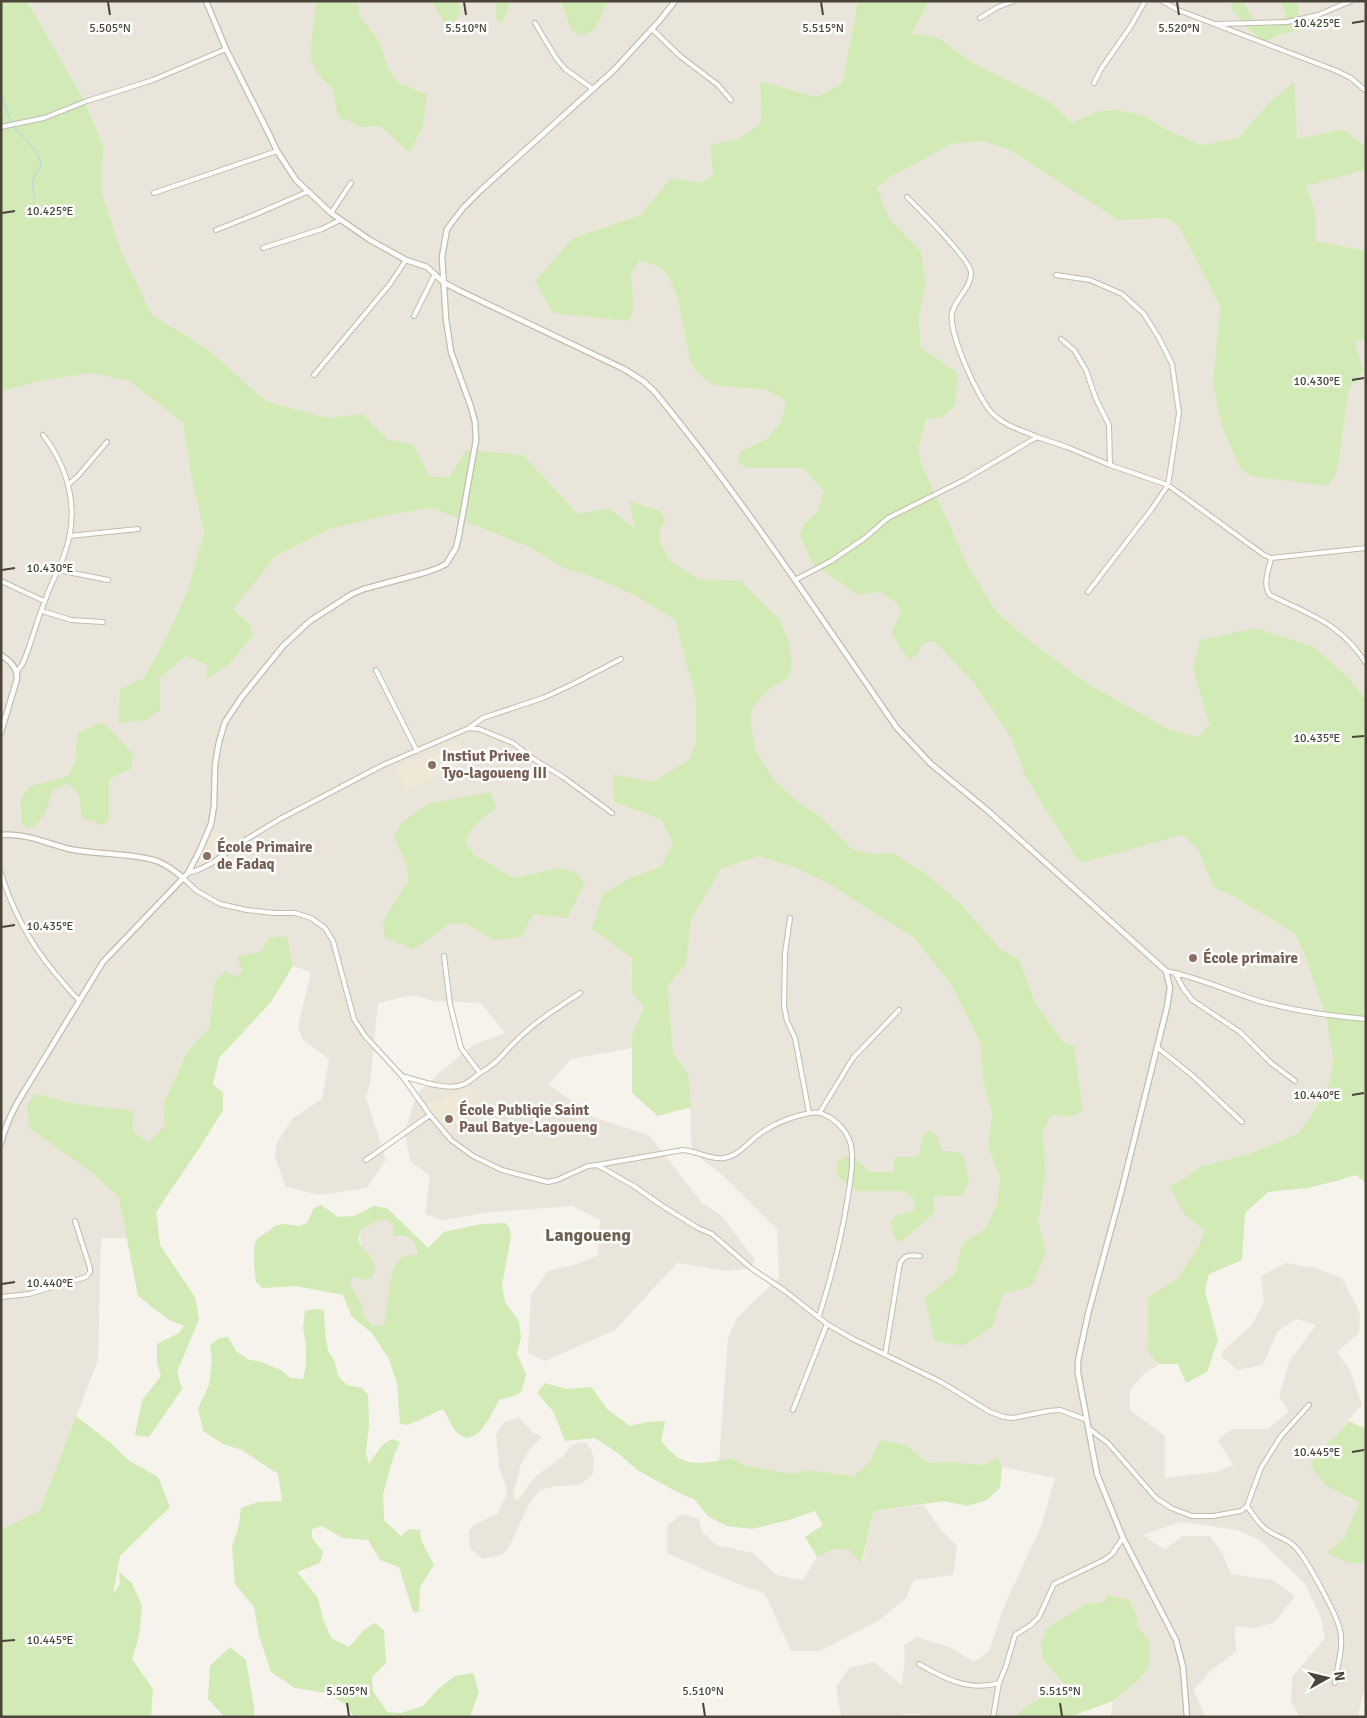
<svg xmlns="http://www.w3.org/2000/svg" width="1367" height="1718" font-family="Signika,sans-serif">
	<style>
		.residential { fill: #eae5da; fill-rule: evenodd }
		.education { fill: #efe8d6 }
		.green { fill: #d2eab5; fill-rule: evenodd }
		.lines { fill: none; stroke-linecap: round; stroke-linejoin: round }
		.stream { stroke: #a9d4f2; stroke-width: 1 }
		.minor-casing { stroke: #c2bbae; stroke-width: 6 }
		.tertiary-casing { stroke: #c2bbae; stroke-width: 7 }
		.minor { stroke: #fff; stroke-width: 4 }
		.tertiary { stroke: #fff; stroke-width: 4.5 }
		.ticks { fill: none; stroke: #4b4439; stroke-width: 2 }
		.education-dot { fill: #8d6e63; stroke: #fff; stroke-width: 2 }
		.labels { text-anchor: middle; stroke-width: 5; stroke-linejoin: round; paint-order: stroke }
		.education-label { font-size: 15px; font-weight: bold; fill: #785e54; stroke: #fff; text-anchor: start }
		.quarter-label { font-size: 18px; font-weight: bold; fill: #6e6250; stroke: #fff }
		.ticks-label { font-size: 12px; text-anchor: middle; fill: #4b4439; stroke: #fff; stroke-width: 5; stroke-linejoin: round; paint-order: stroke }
	</style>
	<rect width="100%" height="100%" fill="#f6f3ec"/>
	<!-- residential -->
	<path class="residential" d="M27,1H316L323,81L332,88L338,117L361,127L380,126L409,153L427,94L398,83L388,68L379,41L360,16L358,1H432L448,30L457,1H496V19L502,24L510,3L512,1H561L570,28L608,1H858L842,84L816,97L760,81L761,123L738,139L710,146L713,174L702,183L671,178L640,215L573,238L634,309L631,274L639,261L660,267L670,279L678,300L690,361L712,385L767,390L786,401L781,422L767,439L739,452L748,468H803L825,491L818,511L803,525L858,595L880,592L898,604L900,615L918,654L924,643L935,642L973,682L1011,738L1026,778L1075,856L1082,863L1182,835L1198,849L1213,887L1235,897L1295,934L1305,956L1326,1017L1333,1057L1330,1080L1322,1098L1299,1133L1252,1153L1202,1166L1176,1185L1184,1214L1205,1231L1198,1247L1177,1279L1147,1298L1148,1317L1147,1349L1159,1364L1144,1374L1134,1385L1130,1392V1410L1165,1436V1478L1216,1472L1233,1465L1218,1440L1232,1429H1268L1289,1411L1279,1397L1289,1362L1316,1325L1297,1319L1278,1331L1263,1365L1237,1370L1222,1357L1223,1351L1251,1326L1264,1302L1261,1276L1286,1263L1315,1268L1342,1278L1360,1313L1359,1333L1337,1352L1349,1368L1362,1404L1333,1439L1316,1450L1348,1499L1359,1503L1344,1538L1351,1564L1366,1561V1692L1363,1694L1358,1716L1300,1717L1291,1701L1292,1677L1325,1638L1320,1615L1305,1584L1260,1540L1237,1530L1180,1522L1143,1535L1165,1550L1182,1536H1210L1222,1553L1231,1574L1272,1580L1295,1596L1275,1622L1255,1628L1235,1626L1236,1652L1210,1671L1194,1690L1205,1717H1111L1113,1701L1137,1681L1149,1667V1640L1137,1626L1106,1595L1105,1602L1086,1604L1043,1660L1065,1685L1025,1707L1016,1717H922L920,1714H904L898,1717H841L836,1687L849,1668L874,1662L902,1685L905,1658L904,1645L917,1637L952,1648L974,1662L989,1651L1005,1604L1041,1527L1055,1478L1002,1467L998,1457L983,1465L952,1462L928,1463L906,1445L870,1461L854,1476L809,1470L791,1474L744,1465L731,1458L719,1461L728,1337L738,1317L779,1277L777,1229L727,1179L692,1151L688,1074L673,1053L668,986L686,964L691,920L721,869L758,856L793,867L831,885L869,910L913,937L950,983L981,1044L983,1082L992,1113L988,1148L1000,1177L997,1204L986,1228L962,1244L955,1273L925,1298L993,1326L1003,1294L1046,1252L1038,1221L1046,1174L1043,1131L1052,1115L1069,1117L1063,1042L1035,1002L1019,959L1000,949L960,903L893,853L873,854L852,849L821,817L797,801L773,779L756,751L750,718L753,707L769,689L789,677L741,582L699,579L670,561L660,541V530H635L609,508L578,514L523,455L449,478L428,476L413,444L388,440L362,414L327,418L266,401L206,348L152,315L122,254L102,193L103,146L85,102ZM924,1133L937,1136L942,1151L969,1181L963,1195L956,1198L941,1195L933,1197L894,1237L897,1215L913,1211L915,1202L910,1196L903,1191H858L853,1156L870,1172H893L895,1157H918Z
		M929,1H1231L1230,2L1247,28L1266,42L1279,35L1301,30L1298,1H1366V147L1343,129L1297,139L1293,82L1268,104L1238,138L1202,145L1165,129L1145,116L1099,111L1072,123L1049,101L968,60L939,38L911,33Z
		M1243,1H1280L1286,16L1269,27L1255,23Z
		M983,141L1013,152L1118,220L1166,218L1179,227L1220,307L1213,383L1337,472L1349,390L1363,371L1355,341L1366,340V700L1349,678L1314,647L1255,628L1193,669L1209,726L1198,737L1168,729L1085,682L1021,634L996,611L969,568L921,463L917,448L928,419L943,417L921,348L919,317L926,283L921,252L889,218L877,188L890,177L952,144Z
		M1366,170V251L1316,241V213L1306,186Z
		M91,373L129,381L183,423L191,475L204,532L188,590L166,638L144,678L120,690L118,723L160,678L186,656L207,665L206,679L227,666L253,636L240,615L232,609L276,556L330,529L393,514L432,508L531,548L563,568L595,578L636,596L675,620L696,700V742L690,760L653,782L613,774L614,802L660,819L673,842L662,867L631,877L632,993L644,1007L632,1034V1048L571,1059L549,1084L592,1117L649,1135L702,1203L721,1215L755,1260L751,1268L729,1271L677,1263L615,1330L545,1361L528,1353L531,1295L548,1271L578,1264L598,1255L600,1220L572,1206L492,1212L442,1220L425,1214L430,1176L410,1161L405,1133L416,1095L438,1074L473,1045L505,1033L481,1003L434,1001L413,995L378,1003L370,1083L366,1098L386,1160L367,1188L319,1195L286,1187L275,1157L277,1142L292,1119L322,1099L329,1059L302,1039L298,1027L311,972L293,966L287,936L260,952L244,971L235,977L215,981L209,1028L187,1052L180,1066L163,1104L165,1125L148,1143L133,1131L134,1111L72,1103L35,1093L90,1171L119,1198L127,1238H101L98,1360L40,1510L1,1530V392L35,382ZM77,734L131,769L109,779V820L81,817L79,794L75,787L67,784L53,790L27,828L21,822L20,815L31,786L68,776L75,761ZM496,808L472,828L466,841L473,854L514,878L559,868L533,913L494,940L466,924L451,923L413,950L383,922L408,881L407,866Z
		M386,1220L390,1221L392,1224L398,1237L405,1236L413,1240L418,1255L402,1257L385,1322L383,1326L379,1327L372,1325L364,1316L362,1305L350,1284V1280L353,1277L365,1280L360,1235L363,1228L375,1221Z
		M519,1417L532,1432L542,1437L530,1449L521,1464L513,1494L517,1501L536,1476L561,1458L571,1446L579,1442L586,1443L591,1449L594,1458L593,1474L580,1485L556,1486L540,1490L529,1504L508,1549L501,1555L482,1559L470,1548L469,1531L474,1525L497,1514L505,1498L507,1490L499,1467L496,1435L504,1422Z
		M924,1505L940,1529L957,1546L953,1575L914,1580L906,1598L881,1619L820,1651H791L765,1594L723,1578L667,1553V1526L682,1514L699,1519L702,1532L716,1545L753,1553L776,1575L803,1580L817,1557L834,1549L849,1550L862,1564L874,1511Z"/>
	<!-- education -->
	<path class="education" d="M459,741L467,761L404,792L396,768Z
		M214,830L234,840L200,868L195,867Z
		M468,1089L477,1094L451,1133L425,1105Z"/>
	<!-- green -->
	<path class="green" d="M1,1H27L85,102L103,146L102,193L122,254L152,315L206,348L266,401L327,418L362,414L388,440L413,444L429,476L449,478L466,450L523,455L578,514L609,508L635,529L629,501L660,511L666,520L660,530V541L670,561L699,579L741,581L780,620L789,643L792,665L789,677L769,689L753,707L750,719L756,751L773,779L797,801L821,817L852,849L873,854L893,853L926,874L960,903L1000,949L1019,959L1035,1002L1063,1042L1074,1046L1083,1111L1069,1117L1052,1115L1043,1131L1046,1174L1038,1221L1046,1252L1032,1286L1003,1294L993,1326L963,1346L934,1341L925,1298L955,1273L962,1244L986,1228L997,1204L1000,1177L988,1148L992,1113L983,1082L981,1044L950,983L913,937L869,910L831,885L793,867L758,856L721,869L691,920L686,964L668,986L673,1053L688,1074L691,1107L658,1116L632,1093V1034L644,1007L632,993V958L592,929L603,894L631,877L661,867L673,842L660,819L614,802L613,774L653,782L690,759L696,742V700L675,620L636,596L595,578L563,568L531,548L432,508L393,514L330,529L276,556L233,609L251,626L253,636L227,666L206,679L207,665L186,656L160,678V710L146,720L118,723L120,689L144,678L166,638L188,590L204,532L191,475L183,423L129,381L91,373L35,382L1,392Z
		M316,1H358L360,16L379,41L388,68L398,83L427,94L423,126L409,153L380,126L361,127L338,117L332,88C323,81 315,71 311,60C309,52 316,14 316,1Z
		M432,1H457L461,12L448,31Z
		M496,1H512L510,3L502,24L496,20Z
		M561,1H608C598,17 602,29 581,36L570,28Z
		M858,1H929L912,33L939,38L968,60L1049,101L1072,123L1099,111L1117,110L1145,116L1165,129L1202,145L1238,138L1268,104L1294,81L1297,139L1343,129L1366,147V170L1306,186L1316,213V241L1366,251V340L1355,341L1363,371L1349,390L1337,472L1328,486L1250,476L1239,466L1222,426L1213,383L1220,307L1179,227L1167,218L1118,220L1013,152L983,141L952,144L890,177L877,188L889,218L921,252L926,283L919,317L921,348L958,373L955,405L943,417L927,419L918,448L921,463L969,568L996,611L1021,634L1085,682L1168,729L1198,737L1209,725L1193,669L1200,640L1255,628L1314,647L1349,678L1366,700V1183L1356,1175L1336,1181L1307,1188L1268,1192L1245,1213L1242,1260L1209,1274L1205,1291L1218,1340L1207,1372L1186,1383L1178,1364H1159L1147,1350L1148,1317L1147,1298L1177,1279L1198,1247L1205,1231L1184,1214L1169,1186L1176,1184L1202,1166L1252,1153L1299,1133L1322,1098L1330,1080L1333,1057L1326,1017L1305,956L1295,934L1235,897L1213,887L1198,849L1182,835L1082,863L1075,856L1026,778L1011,738L973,682L935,642L924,643L918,654L909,660L891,633L900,615L898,604L880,592L858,595L813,564L800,535L803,525L818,511L824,491L803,468H748L738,462L739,452L767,439L781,422L786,401L767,390L712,385L695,370L690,361L678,300L670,279L660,267L639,261L631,274L634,309L629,321L553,313L535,281L573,238L640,215L671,178L702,183L713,174L710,145L738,139L761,123L760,81L816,97L842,84Z
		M1231,1H1243L1255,22L1269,27L1286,16L1280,1H1298L1301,30L1279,35L1265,42L1247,28L1246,25L1232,10Z
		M98,723L105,724L133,754L131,769L109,779V820L103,825L81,817C80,803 82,791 67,784L53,790L45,813L35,827L27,828L21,822V797L31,786L68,776L75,761L77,734Z
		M491,792L496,808L472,828L466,841L473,854L514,878L559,868L575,872L585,883L567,918L533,914L521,937L494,940L466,924L451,923L413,950L385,937L383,921L408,881L407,866L394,837L402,822L428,804Z
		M287,936L293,966L271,1002L219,1058L213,1084L223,1093V1110L200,1147L156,1212L160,1245L195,1297L199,1319L177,1372L182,1389L149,1437L135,1435L142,1400L161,1376L157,1364V1344L179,1333L184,1326L169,1320L138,1296L119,1198L90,1171L29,1128L27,1106L35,1093L72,1103L134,1111L133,1131L148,1143L165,1125L163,1104L187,1052L209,1028L215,981L226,971L235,977L243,971L237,957L260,952L269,938Z
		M931,1131L937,1136L942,1151L959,1152L964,1158L969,1181L963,1195C953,1199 944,1194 933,1197L935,1212L901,1242L894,1237L890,1222L897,1215L913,1211L915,1202L910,1196L903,1191H858L838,1177L836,1169L838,1161L845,1157L853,1156L870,1172H893L895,1157H918L924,1133Z
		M321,1205L338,1217L354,1216L374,1206L387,1208L428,1248L444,1232L481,1224L505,1223L510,1229L511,1237L502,1285L505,1302L519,1321L521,1338L517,1353L526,1375L521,1392L514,1396L499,1400C493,1411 477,1448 460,1435C452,1430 448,1416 443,1409L408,1425L400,1424L397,1384L389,1359L371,1332L352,1317L343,1295L296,1286L262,1288L256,1282L254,1264V1248L256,1240L275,1226L283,1224L299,1226L307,1223L314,1208ZM386,1220C394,1222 393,1229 394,1236H405L413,1240L418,1254C413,1255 407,1255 402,1257C389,1263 387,1309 385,1322L383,1326L372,1325L364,1316L362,1305L350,1284V1280L353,1277L365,1280L373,1277C375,1272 375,1265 373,1261C371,1256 365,1252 362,1248C351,1230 372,1221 386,1220Z
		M314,1309L324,1310L325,1332L328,1351L335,1362L338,1376L347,1385L362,1388L368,1395L369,1424L366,1453L369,1464L382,1445L392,1439L400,1442L393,1458L383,1494L384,1520L401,1536L409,1529L420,1530L421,1540L434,1565L420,1587L419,1612H413L399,1567L380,1560L368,1540L343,1538L322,1526L312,1529V1538L323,1552L320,1563L297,1572L318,1598L323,1619L331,1638L349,1647L365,1629L375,1623L384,1630L386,1663L372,1677L373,1691L387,1712L401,1713L423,1706L438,1689L455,1676L473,1673L479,1692L470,1717H354L347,1705L326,1693L295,1688L271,1672L259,1636L254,1607L235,1584L232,1546L239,1525L241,1508L258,1502L282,1501L278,1474L242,1450L223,1444L203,1431L198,1408L209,1385L212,1360L210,1345L219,1338L228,1337L236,1351L249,1360L259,1361L281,1370L290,1378L303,1379L306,1365V1346L303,1328L305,1311Z
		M545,1383L566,1389L591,1387L608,1410L630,1426L646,1422L665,1421L661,1441C683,1469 698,1465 731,1458L744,1465L791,1474L809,1470L854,1476L870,1461L880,1440L906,1445L928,1463L952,1462L983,1465L998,1457L1002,1467L1000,1488L987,1500L967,1506L944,1501L874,1511L861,1564L849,1550L834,1549L817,1557L805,1537L823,1525L815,1511L789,1520L752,1529L727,1526L709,1517L694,1499L681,1494L637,1470L619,1454L595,1438L565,1441L553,1411L537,1393Z
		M76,1416L112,1444L128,1460L158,1477L170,1507L120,1556L113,1594L120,1584L119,1572L132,1583L142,1606L139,1636L132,1659L153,1689L151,1717H1V1530L40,1510Z
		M1349,1421L1366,1429V1561L1351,1564L1327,1553L1344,1538L1359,1503L1325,1485L1311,1466L1316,1450L1333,1439Z
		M1106,1595L1129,1600C1134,1609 1138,1615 1137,1626L1149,1640L1150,1650L1149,1667L1137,1681L1113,1701L1069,1717H1016L1025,1707L1065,1685L1043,1660L1041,1645L1047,1628L1086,1604L1105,1602Z
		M230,1647L246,1660L254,1708V1717H221L222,1714L208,1699L210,1666Z"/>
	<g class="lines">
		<!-- stream -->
		<path class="stream" d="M1,94L11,122
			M13,126C22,138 41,150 41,167C30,179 32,184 35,199"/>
		<!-- minor casing -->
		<g class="minor-casing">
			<path id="minor" d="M1162,1L1178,10L1337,71L1351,78L1366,91
				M980,18L998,7L1014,1
				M535,23L556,58L565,69L593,89
				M1216,24L1287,22L1318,15L1351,1
				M652,29L680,56L718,85L731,100
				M1094,83L1101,69L1131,26L1145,1
				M1,127L44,118L87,101L153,80L226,49
				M154,193L277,151
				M907,197C919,209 969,258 971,272C972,287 955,299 952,313C948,332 979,402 994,415C1007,427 1022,430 1037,437
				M331,213L351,183
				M216,230L254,215L307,192
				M263,248L322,229L340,220
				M1056,275L1090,280L1122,294L1144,314L1159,338L1172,364L1179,413L1168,485L1151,510L1088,592
				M414,316L435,274
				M1061,339L1074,350L1086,370L1096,399L1109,425L1110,465
				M314,375L390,284L406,260
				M69,484L78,476L107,442
				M69,536L138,529
				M1271,558C1269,569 1262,585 1270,595C1310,615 1339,622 1366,663
				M58,570L108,580
				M795,580L831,561L865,538L888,518L964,480L1037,437L1067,447L1110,465L1168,485L1264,555L1271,558L1366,548
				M1,581L44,601
				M42,611L71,620L103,622
				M376,670L417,751
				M17,672L23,663C32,642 37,619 46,598C51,583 59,570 64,555C80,513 70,470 43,435
				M469,728L479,729L513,743L535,760L563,777L612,813
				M1,873C12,909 30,943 54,972C63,982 69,991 80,1001
				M188,873L198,870L212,863L237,845L280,819L383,765L469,728L483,718L543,698L573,684L621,659
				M183,878L197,891L220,904L247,910L274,913H295L311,918L325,928L333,941L354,1019L365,1036L402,1076L430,1115L451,1140L473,1156L502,1170L548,1182L557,1180L588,1166L597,1165L634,1186L661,1205L698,1228L712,1234L751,1268L785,1291L827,1324L853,1339L941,1382L990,1412L1004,1417L1013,1418L1048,1411L1060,1410L1087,1420
				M790,918L785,953L784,1006L787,1021L795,1038L809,1113
				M1166,971C1198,977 1227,991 1259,1001C1295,1011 1328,1016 1366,1019
				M1175,973L1183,988L1192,1000L1240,1032L1271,1063L1295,1081
				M1158,1048L1193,1076L1242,1122
				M480,1073C498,1063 504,1052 518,1039C536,1021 559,1007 580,993
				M402,1076C417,1080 449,1092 464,1084C470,1082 475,1076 480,1073L461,1048L450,1004L444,956
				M820,1112L853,1058L899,1010
				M366,1160L430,1115
				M597,1165L683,1150C697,1151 710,1160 724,1158C739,1156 749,1141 761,1133C775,1123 794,1116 810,1113C820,1111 823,1114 831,1118C841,1125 848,1133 851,1145C854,1163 850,1184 847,1202C841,1241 831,1278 819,1316
				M1,1297L29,1294L86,1277L90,1272V1268L75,1221
				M885,1355L900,1263C906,1254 910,1255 920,1256
				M793,1410L827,1324
				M1088,1428L1108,1443L1156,1498L1171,1508L1192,1516H1213L1241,1511L1247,1506L1261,1468L1281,1436L1309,1405
				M1247,1506C1254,1516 1260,1526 1270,1532C1279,1538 1289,1539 1296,1548C1306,1558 1337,1615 1340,1630C1344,1647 1337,1666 1335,1683
				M919,1664C943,1678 970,1692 999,1683
				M993,1717L999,1683L1006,1666L1015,1635L1031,1625L1039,1617L1054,1584L1104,1560L1112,1554L1123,1538"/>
		</g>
		<!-- tertiary casing -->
		<g class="tertiary-casing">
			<path id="tertiary" d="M206,1L226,49L269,134L277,151L296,180L331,213L370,240L406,260L427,267L443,282L460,291L624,369L643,381L654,391C742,498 818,614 897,728L931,764L987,810L1166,971L1170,988L1167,1007L1122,1189L1088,1314L1078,1361V1373L1097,1474L1123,1538L1176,1640L1183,1667L1187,1717
				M1,655C10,661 17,667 17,679L1,732
				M1,835C26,833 46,843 69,849C97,855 129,852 157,861C167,865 175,871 183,878
				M1,1143C6,1123 14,1107 25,1090L103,962L188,873L200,850L211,824L214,806L215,765L219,742L225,722L241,698L283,646L310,621L352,594L364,589L427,572L438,568L446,564L456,548L459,535L476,440L475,422L471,407L451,352L446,319L442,257L447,229L463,208L481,190L614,70L660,20L675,1"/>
		</g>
		<!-- minor -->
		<use href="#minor" class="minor"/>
		<!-- tertiary -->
		<use href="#tertiary" class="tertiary"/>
	</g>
	<!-- ticks -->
	<path class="ticks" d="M108,2L110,15M464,2L466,15M821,2L823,15M1177,2L1179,15M1352,23L1364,21M2,213L15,211M1352,380L1364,378M2,570L15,568M1352,737L1364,736M2,927L15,925M1352,1095L1364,1093M2,1284L15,1282M1352,1452L1364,1450M2,1641L15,1640M347,1703L349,1716M703,1703L705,1716M1060,1703L1062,1716"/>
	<!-- markers -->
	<g class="education-dot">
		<circle cx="432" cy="765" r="5"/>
		<circle cx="207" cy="856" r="5"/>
		<circle cx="1193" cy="958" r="5"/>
		<circle cx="449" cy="1119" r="5"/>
	</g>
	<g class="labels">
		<!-- education labels -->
		<g class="education-label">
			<text x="442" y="761">Instiut Privee<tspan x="442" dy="17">Tyo-lagoueng III</tspan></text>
			<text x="217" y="852">École Primaire<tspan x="217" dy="17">de Fadaq</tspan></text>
			<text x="1203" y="963">École primaire</text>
			<text x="459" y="1115">École Publiqie Saint<tspan x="459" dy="17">Paul Batye-Lagoueng</tspan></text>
		</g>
		<!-- quarter labels -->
		<g class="quarter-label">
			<text x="588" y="1241">Langoueng</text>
		</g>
	</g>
	<g class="ticks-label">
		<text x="1317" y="27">10.425°E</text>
		<text x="110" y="32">5.505°N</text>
		<text x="466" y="32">5.510°N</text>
		<text x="823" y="32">5.515°N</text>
		<text x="1179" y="32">5.520°N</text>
		<text x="50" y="215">10.425°E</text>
		<text x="1317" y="385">10.430°E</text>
		<text x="50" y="572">10.430°E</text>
		<text x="1317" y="742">10.435°E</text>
		<text x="50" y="930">10.435°E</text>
		<text x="1317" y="1099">10.440°E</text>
		<text x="50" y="1287">10.440°E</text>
		<text x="1317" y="1456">10.445°E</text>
		<text x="50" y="1644">10.445°E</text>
		<text x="347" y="1695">5.505°N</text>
		<text x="703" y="1695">5.510°N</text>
		<text x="1060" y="1695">5.515°N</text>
	</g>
	<!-- border -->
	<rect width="1367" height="1718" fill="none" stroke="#4b4439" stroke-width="5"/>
	<!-- north arrow -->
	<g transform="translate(1327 1678) rotate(82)" stroke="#ffffff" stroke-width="4" paint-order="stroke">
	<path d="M0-4L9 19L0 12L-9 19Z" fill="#4b4439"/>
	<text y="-8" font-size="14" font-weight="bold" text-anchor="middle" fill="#4b4439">N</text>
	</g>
</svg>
